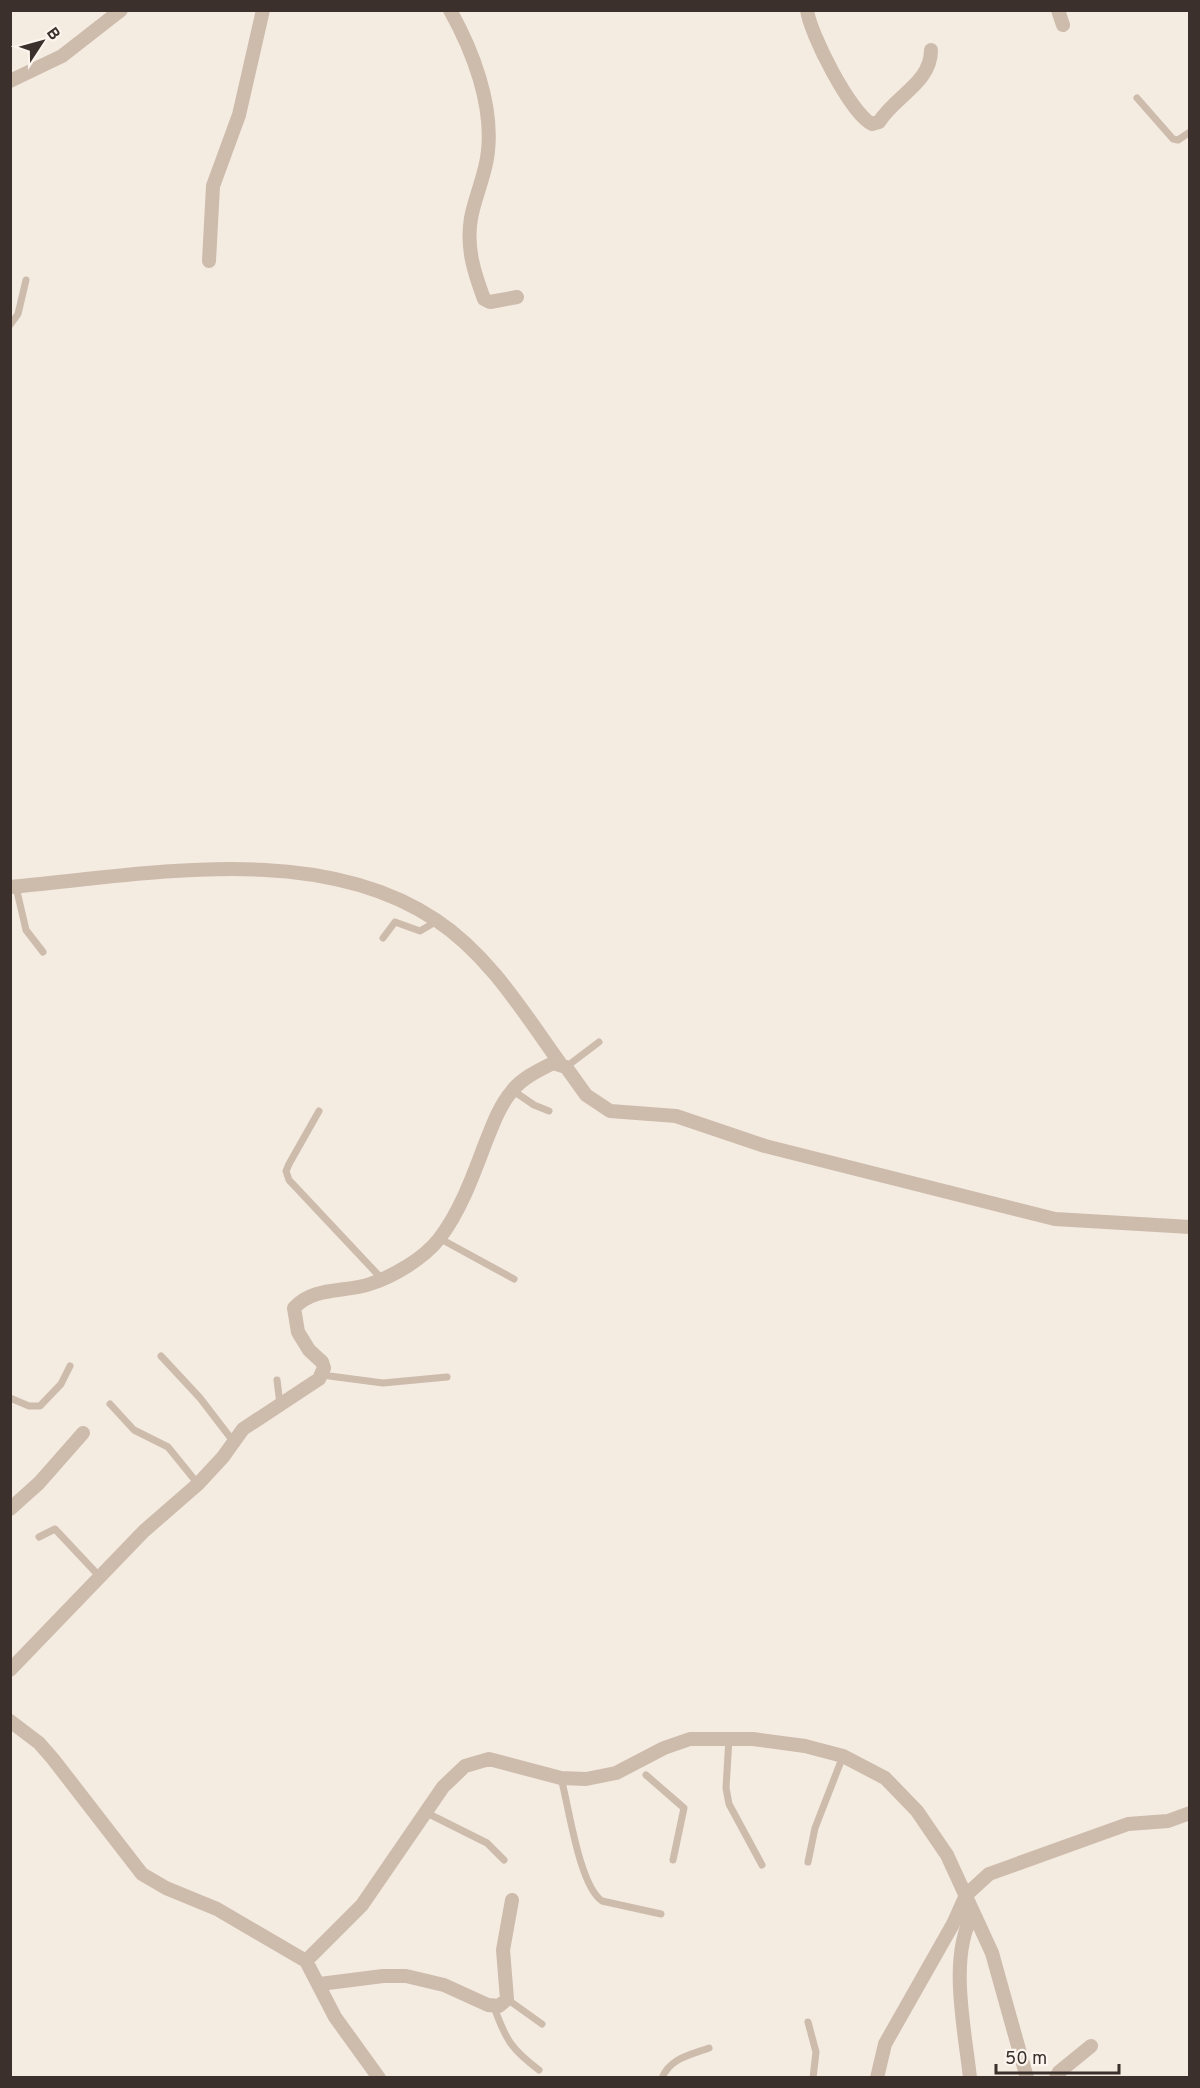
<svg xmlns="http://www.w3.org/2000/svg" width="1200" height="2088" font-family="Overpass,sans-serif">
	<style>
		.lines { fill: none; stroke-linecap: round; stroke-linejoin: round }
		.lane { stroke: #cdbbac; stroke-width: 7 }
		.street { stroke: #cdbbac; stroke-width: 14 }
	</style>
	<rect width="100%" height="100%" fill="#f4ebe1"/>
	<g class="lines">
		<!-- lane -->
		<path class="lane" d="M1137,98L1173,139L1178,140L1190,132
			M10,325L18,314L26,280
			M16,887L26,930L43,952
			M383,938L395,922L420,931L437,921
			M566,1067L599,1042
			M512,1090L534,1105L549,1111
			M319,1111L289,1164L286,1171L289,1180L382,1279
			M439,1238L514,1279
			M161,1356L200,1398L233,1441
			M322,1375L383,1383L447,1377
			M277,1380L280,1404
			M10,1398L29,1406H40L61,1384L70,1366
			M110,1404L134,1430L168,1447L198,1484
			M39,1537L55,1529L100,1577
			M729,1738L726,1788L729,1804L762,1865
			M646,1775L684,1808L673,1860
			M561,1778C569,1807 579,1885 602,1901L661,1914
			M425,1812L487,1843L504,1860
			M808,1862L815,1828L843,1756
			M507,1999L542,2024
			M494,2007C506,2040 511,2049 539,2070
			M808,2022L816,2052L813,2078
			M662,2078C670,2058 690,2055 709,2048"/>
		<!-- street -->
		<path class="street" d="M450,10C473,51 493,104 488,151C486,174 475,196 471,218C466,248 474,272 484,299L490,302L517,297
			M807,10C810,34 851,114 872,124L879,122C895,96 931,83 931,50
			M1058,10L1063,25
			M10,81L62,56L121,10
			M209,261L213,186L239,115L263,10
			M10,887C144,875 317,840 436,920C489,955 524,1013 560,1063
			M10,1509L39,1483L83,1433
			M10,1670L144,1531L198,1484L223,1457L243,1429L319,1379L324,1368L322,1362L309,1350L298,1332L294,1308C314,1286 344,1293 370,1284C394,1276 423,1259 439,1239C460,1212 473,1176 485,1144C492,1127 499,1106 512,1091C522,1078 539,1070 553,1063L566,1067L586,1095L610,1111L676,1116L765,1146L1055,1219L1190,1227
			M10,1721L39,1743L53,1759L142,1874L166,1888L217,1909L306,1961L335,2017L379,2078
			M306,1961L362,1905L443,1787L465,1766L489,1759L561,1778L586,1779L616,1773L664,1748L690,1739H753L805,1746L843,1756L885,1778L917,1811L947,1855L992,1953L1027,2078
			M320,1984L383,1976H406L444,1985L488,2005L499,2006L507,1999L503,1950L512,1900
			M877,2078L885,2044L953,1924L966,1895L989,1874L1128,1824L1168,1821L1190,1813
			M970,2078C965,2030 948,1957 973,1914
			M1056,2078L1059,2072L1091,2046"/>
	</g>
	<!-- border -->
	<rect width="1200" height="2088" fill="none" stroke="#3b302b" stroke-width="24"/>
	<!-- north arrow -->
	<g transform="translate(42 42) rotate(54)" stroke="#fbf5ee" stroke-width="4.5" paint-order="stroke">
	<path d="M0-4.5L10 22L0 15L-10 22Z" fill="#3b302b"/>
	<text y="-9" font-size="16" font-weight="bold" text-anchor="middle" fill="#3b302b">B</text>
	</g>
	<!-- scale -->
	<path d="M996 2064v9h123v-9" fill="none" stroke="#3b302b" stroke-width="3"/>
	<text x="1005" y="2064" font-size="18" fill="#3b302b" stroke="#fbf5ee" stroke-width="4.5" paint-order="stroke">50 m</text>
</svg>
